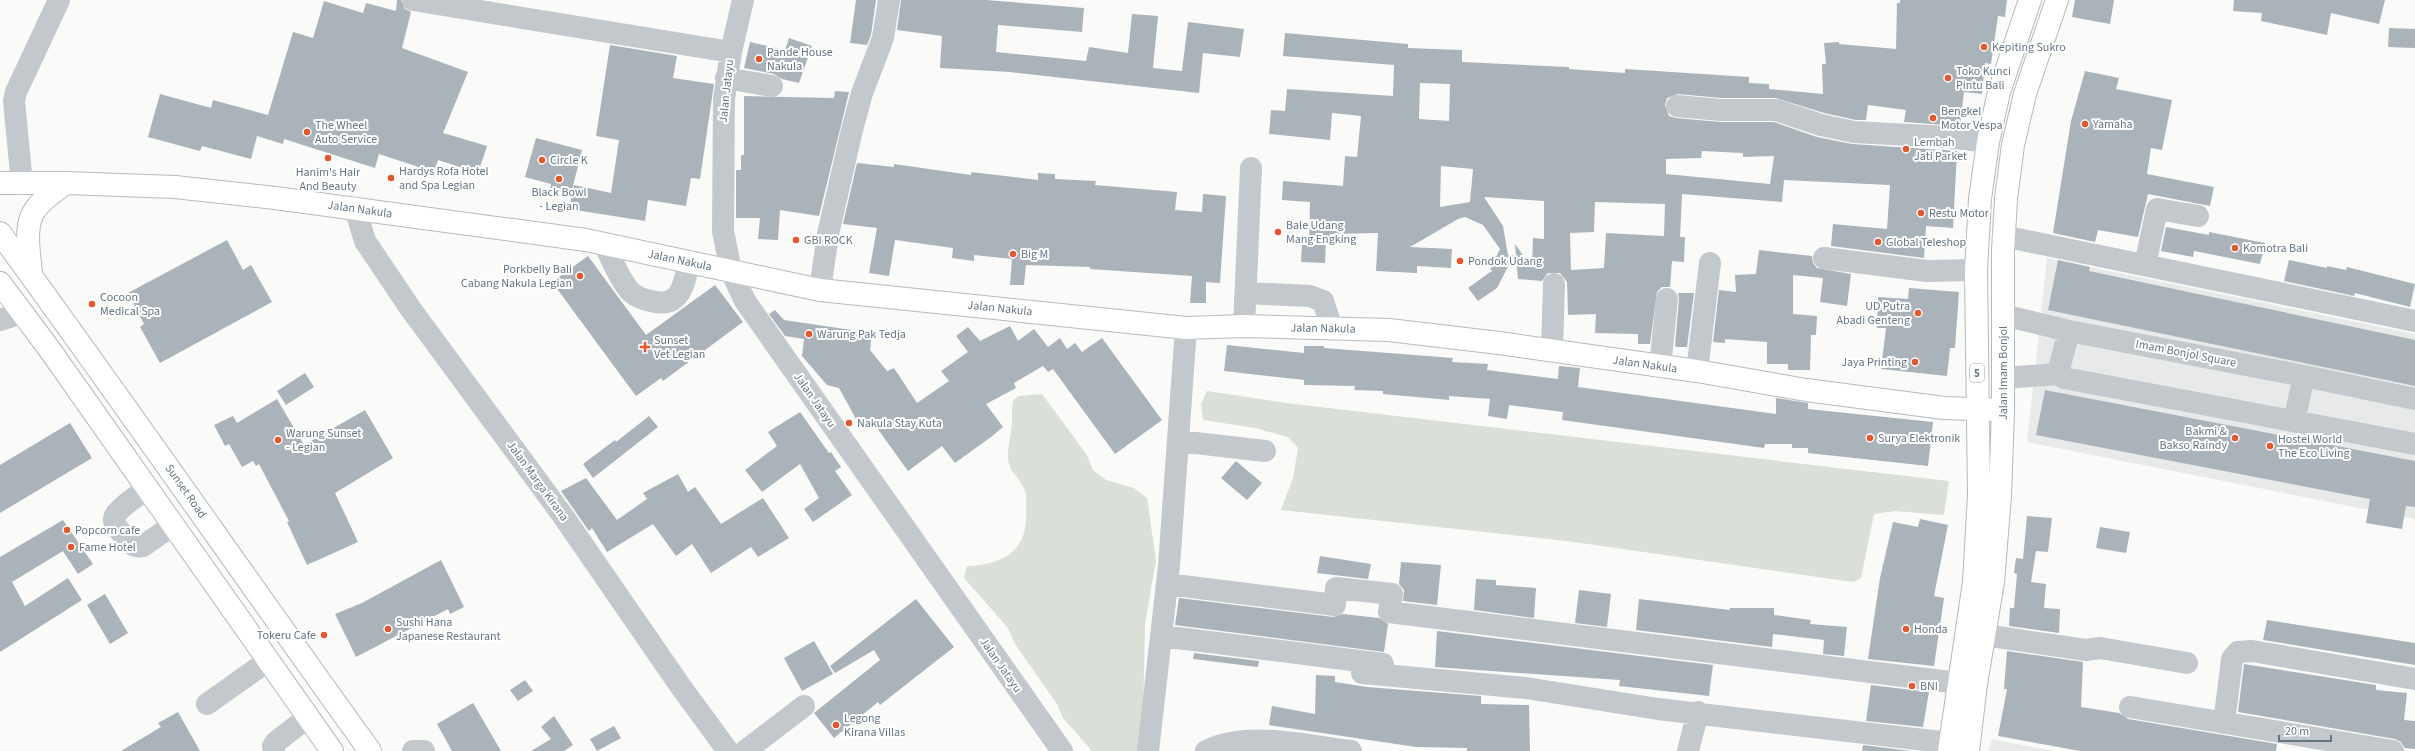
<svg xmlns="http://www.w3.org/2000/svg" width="2415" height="751" font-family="'Source Sans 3',sans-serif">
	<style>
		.built { fill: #e8e9e9 }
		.green { fill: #dadfd7 }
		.building { fill: #aab3b9; fill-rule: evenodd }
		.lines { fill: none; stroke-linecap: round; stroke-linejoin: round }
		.major-casing { stroke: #b5babe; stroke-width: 24 }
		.highway-casing { stroke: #b4b9bd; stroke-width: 24 }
		.minor { stroke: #c3c8cc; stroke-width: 22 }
		.major { stroke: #fff; stroke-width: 22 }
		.highway { stroke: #fff; stroke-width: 22 }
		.poi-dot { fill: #e4572e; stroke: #fff; stroke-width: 1.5 }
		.labels { text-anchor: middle; stroke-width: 4; stroke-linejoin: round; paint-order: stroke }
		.shield { fill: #fff; stroke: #939fa8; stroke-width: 1 }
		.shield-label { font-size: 11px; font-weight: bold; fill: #657683 }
		.poi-label { font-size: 12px; fill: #657683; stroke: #fff; text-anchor: start }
		.street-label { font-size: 12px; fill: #657683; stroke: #fff }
	</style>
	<rect width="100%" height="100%" fill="#fafaf8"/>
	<!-- built -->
	<path class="built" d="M2047,258L2415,334V519L2027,442Z
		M1992,739L2006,742L2054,751H1989Z"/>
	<!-- green -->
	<path class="green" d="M1207,391L1286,403L1949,481L1944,515L1895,511L1874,514L1861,578L1853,582L1567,541L1281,510L1293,478L1298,448L1288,437L1255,428L1203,420L1201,404Z
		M1042,394L1087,455L1093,470L1106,480L1134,488L1147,498L1156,560L1145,624L1143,720L1140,751H1092L1063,718L1057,704L1015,644L1008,628L964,578L967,566C1003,565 1028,551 1026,512C1026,506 1027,497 1025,491C1022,481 1012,474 1009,464C1006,453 1010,441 1011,431C1013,421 1011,411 1013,400L1019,396Z"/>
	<!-- building -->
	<path class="building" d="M397,0H401L405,9L411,12L402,48L468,72L443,133L487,146L478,173L438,160L434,172L379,154L375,168L284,139L283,144L257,136L251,159L202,146L200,151L148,137L160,94L211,108L213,100L268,115L293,32L313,38L324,1L363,13L366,3L396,11Z
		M856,0H876L871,35L867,45L850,43Z
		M901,0H986L1084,8L1082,32L998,25L996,52L1086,61L1089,47L1128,53L1132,14L1158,16L1153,68L1182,71L1188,22L1244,29L1240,57L1203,53L1199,93L1010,72L940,68L942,36L897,30Z
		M1900,0H2007L2005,17L1998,16L1991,64L1985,63L1982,94L1964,92L1960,126L1904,122L1906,110L1868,105L1866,120H1856L1824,113L1776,98H1721L1678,94L1667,98L1665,105L1669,116L1676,118L1720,122H1774L1817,137L1852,144L1957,151L1953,228L1926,226L1924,258L1831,246L1833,224L1887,229L1890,185L1784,180L1782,202L1682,194L1680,237H1685L1684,262L1672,261L1670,287H1662L1657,292L1650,344H1638V334L1595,333L1596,314L1568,315L1567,282L1560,273H1548L1542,281L1518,279L1515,244L1532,268L1533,238L1544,239V201L1484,197L1503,226L1508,255H1514L1497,288L1478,301L1468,288L1493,270H1490L1500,249L1483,225L1465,217L1458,219L1410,247L1452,249L1451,268L1417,266V273L1376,271L1378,233L1330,234V240H1326L1325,263L1301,262L1302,244H1309L1310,202L1282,200L1283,181L1343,186L1345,156L1357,157L1361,116L1332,113L1330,140L1269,134L1271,110L1285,111L1287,89L1393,96L1394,65L1283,56L1285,33L1408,44V48L1462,50V62L1569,67V69L1625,73V69L1749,77V83L1769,84V89L1823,94L1822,64H1826L1824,43L1839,42V44L1896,49L1897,3H1900ZM1420,83L1450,84L1449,121L1419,119ZM1702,151L1743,153V157L1774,156L1770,184L1666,174V159L1701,158ZM1441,166L1473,169L1470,202L1440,207ZM1595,202L1665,204L1664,236L1606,233L1604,268L1571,270L1570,233L1594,232Z
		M2075,0H2114L2110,24L2072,17Z
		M2234,0H2385L2379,24L2331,13L2327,35L2261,21L2262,13L2233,11Z
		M2389,28L2415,29V48L2388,47Z
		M789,38L812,46L799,83L782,79L774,74L744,68L750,42L785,50Z
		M610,45L677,56L673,78L714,84L700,179L691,178L686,206L648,200L645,221L569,209L574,185L611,193L619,140L596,136Z
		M2085,71L2119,78L2116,89L2172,100L2162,150L2151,148L2147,174L2214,187L2210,206L2148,194L2138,237L2098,230L2095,242L2053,233L2071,121Z
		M835,91L849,92L819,216L780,210L778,240L758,239L760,218H736V170H741V155H744V96L834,98Z
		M536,138L582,150L571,194L550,189L551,184L525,177Z
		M857,163L894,167V164L971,175V172L1038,180V173L1055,174V179L1096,181L1095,185L1177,192L1175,210L1202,212L1203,194L1226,196L1220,283L1206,282V303H1190L1192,276L1090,269V267L1026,265L1024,285H1010L1012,259L974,255V261L952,258L953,248L895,240L889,276L869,273L877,228L843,224Z
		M2166,227L2209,235V232L2265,243L2260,264L2194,251L2193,257L2161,251Z
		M227,240L243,270L251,265L272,302L160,363L140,327L144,324L128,293Z
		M1759,250L1812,256L1813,263L1817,268L1851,274L1847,306L1820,302L1823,278L1793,275V314L1817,316L1816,335H1811L1810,370H1788V364H1767V342L1725,339V343L1713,342L1719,290L1736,292L1735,275L1756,274Z
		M588,256L646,335L715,285L743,322L663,381L661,378L636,396L552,282Z
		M2058,260L2090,267L2089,271L2415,340V386L2048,310Z
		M2289,260L2327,268V266L2346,270L2347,267L2415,284L2410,307L2355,293L2354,296L2284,281Z
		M1909,288L1959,292L1955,348H1950L1947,376L1881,369L1886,328H1877L1878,297L1908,299Z
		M1678,293H1694L1687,347H1676L1675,345L1679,300Z
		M775,310L784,320L872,333L870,350L887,371L894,368L917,403L949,381L941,371L968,352L956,336L968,327L980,341L1010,326L1018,341L1034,329L1048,347L1060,338L1067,349L1075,343L1082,352L1102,338L1162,420L1115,454L1053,369L1048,372L1043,366L1014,383L1016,388L986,404L1003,427L991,437L955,463L942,446L908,471L872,421L861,428L839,388L827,385L802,356L804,339L785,336L769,314Z
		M1227,345L1304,353V346H1324V348L1453,358L1452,362L1488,364L1487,370L1558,379L1559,366L1580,368L1578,387L1776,414V398L1808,403V409L1933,422L1928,466L1808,453V448H1792V444H1765L1764,448L1562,420L1563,412L1509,405L1507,419L1488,416L1490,399L1449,396V400L1383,394V391L1354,390L1355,386L1304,385V380L1224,371Z
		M305,373L314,387L286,405L277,391Z
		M2045,390L2415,461V507L2406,506L2402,529L2366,523L2370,499L2036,435Z
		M277,399L304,445L365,410L393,458L335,493L358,542L307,565L287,522L289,521L259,464L256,466L253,461L242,467L229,444L225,446L214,425L233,416L237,423Z
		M800,412L829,453L831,452L841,467L835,471L852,495L813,522L804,509L819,498L800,464L762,492L745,470L777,446L768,432Z
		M649,416L658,427L593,478L583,464L615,440L616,442Z
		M70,423L92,458L0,513V465Z
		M1236,461L1262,483L1247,500L1221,478Z
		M678,474L688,492L695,487L721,524L763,498L789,538L758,557L751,547L711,573L692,544L676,556L653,524L607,552L592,528L589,531L561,491L586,478L617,520L647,499L643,493Z
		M2027,516L2052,518L2048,552L2036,551L2031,582L2046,584L2044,608L2060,609L2059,633L2009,626L2010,608H2014L2017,574L2014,573L2016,558L2023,559Z
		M1920,519L1948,525L1934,596L1944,598L1934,666L1868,659L1880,578L1893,522L1918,527Z
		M63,520L93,564L78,574L63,551L12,582L25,606L68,578L82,600L0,652V557Z
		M2100,527L2130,532L2126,553L2096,548Z
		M1320,556L1371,564L1368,579L1317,573Z
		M441,560L464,607L450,614L448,609L356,657L335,614L362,603Z
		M1401,562L1441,565L1437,605L1403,601L1404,590L1399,584Z
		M1476,579L1496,580V585L1536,588L1534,618L1474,610Z
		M1579,590L1611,594L1607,627L1575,623Z
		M105,594L128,633L110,644L87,605Z
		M1179,598L1333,617L1343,614L1379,618L1388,624L1384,652L1175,625Z
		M916,599L954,647L880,705L878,702L834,738L814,713L880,660L874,650L835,673L830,666Z
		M1639,599L1730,610V608H1774V615L1811,620L1810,624L1847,627L1844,656L1823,654L1824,640L1773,634L1772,647L1636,630Z
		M2267,620L2415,643V665L2263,640Z
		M1437,631L1713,665L1709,696L1619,686L1620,680L1435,667Z
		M814,641L833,674L802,691L784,658Z
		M2007,651L2083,662L2081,707L2119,713L2128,719L2277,744L2276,751H2080L1998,736L2007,689H2004Z
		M1194,653L1259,661L1258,667L1193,659Z
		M2244,664L2376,685V690L2407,693L2404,720L2415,721V749L2405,748L2401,742L2395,739L2238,712Z
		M1316,675L1335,676V682L1367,687L1481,696V704L1529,705L1530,751H1467V748L1416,747L1269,725L1272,706L1315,714Z
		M525,680L533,691L518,701L510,690Z
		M1871,685L1929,692L1923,727L1866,721Z
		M473,703L501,751H452L437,724Z
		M178,712L200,751H121L161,727L158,723Z
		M554,716L573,745L564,751H531L551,739L541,727Z
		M614,726L621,738L597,751L590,739Z
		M1863,745L1911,751H1862Z"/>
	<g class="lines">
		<!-- major casing -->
		<g class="major-casing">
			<path id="major" d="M0,183H66L175,187L275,198L586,240L820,290L1186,328L1244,326L1389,330L1499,343L1697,371L1806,390L1944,408L2003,410
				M31,275C30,256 23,226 35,210C42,199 55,191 66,183"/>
		</g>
		<!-- highway casing -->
		<g class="highway-casing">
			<path id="highway" d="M0,233C125,404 246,579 370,751
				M0,283L50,350L332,751
				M1949,751L1974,582L1979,495L1976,270L1980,199L1988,142L1999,92L2030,0
				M1968,751L1976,684L1993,582L2000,496L2003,410V251L2006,199L2013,145L2025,94L2057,0"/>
		</g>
		<!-- minor -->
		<path class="minor" d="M413,0L731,52
			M743,0L731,52L724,99L723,231L731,271L745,301L1062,751
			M726,78L772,86
			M1677,106L1720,110H1776L1821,125L1854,132L1947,137L1988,142
			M22,184L14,101L16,92L59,0
			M355,208L365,241L410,308L561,513L681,687L728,751
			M2003,236L2415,321
			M604,244C612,259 618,277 629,290C634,296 644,300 651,301C681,309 684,284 689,262
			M1824,258L1927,271L1976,270
			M2145,265L2157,209L2198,216
			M820,290L828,234L852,130L862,93L883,38L889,0
			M1246,293L1310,296L1323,301L1332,328
			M2003,315L2069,331L2304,376L2415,399
			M0,320L22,313
			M1244,326L1251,168
			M2069,331L2059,369L2064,378L2415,444
			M1552,350L1554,284
			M1660,367L1667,299
			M1697,371L1710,263
			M2003,378L2060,374
			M2294,421L2304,376
			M1178,441L1265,451
			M147,489C140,494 115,510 114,518C113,525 121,532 125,537C130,543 134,548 143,546L173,525
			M1167,584L1335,605L1336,588L1392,594L1389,612L1958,683
			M1984,635L2086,650L2100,648L2187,663
			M1162,636L1383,664
			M1362,673L1526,688L1658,709L1950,743
			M207,704L269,660
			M2130,707L2393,751
			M2224,723L2232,659L2238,652L2252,651L2415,679
			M274,751L273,746L276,742L308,717
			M413,751H424
			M745,751L804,706
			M1148,751L1169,566L1186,328
			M1206,751C1247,730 1307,746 1351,751
			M1688,751L1698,712"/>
		<!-- major -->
		<use href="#major" class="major"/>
		<!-- highway -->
		<use href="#highway" class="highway"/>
	</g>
	<!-- markers -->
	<g class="poi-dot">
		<circle cx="1984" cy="47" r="4"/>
		<circle cx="759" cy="59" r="4"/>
		<circle cx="1948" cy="78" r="4"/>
		<circle cx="1933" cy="118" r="4"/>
		<circle cx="2085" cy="124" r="4"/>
		<circle cx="307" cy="132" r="4"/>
		<circle cx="1906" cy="149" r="4"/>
		<circle cx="328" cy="158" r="4"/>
		<circle cx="542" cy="160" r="4"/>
		<circle cx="391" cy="178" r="4"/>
		<circle cx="559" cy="179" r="4"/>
		<circle cx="1921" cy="213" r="4"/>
		<circle cx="1278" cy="232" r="4"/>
		<circle cx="796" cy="240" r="4"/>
		<circle cx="1878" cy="242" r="4"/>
		<circle cx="2235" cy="248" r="4"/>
		<circle cx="1013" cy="254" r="4"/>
		<circle cx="1460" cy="261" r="4"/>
		<circle cx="580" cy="276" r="4"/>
		<circle cx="92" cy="304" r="4"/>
		<circle cx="1918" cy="313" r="4"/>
		<circle cx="809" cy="334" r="4"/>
		<path d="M643 341h4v4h4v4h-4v4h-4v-4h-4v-4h4z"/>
		<circle cx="1915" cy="362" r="4"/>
		<circle cx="849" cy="423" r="4"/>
		<circle cx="1870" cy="438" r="4"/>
		<circle cx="2235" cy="438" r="4"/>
		<circle cx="278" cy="440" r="4"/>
		<circle cx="2270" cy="446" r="4"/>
		<circle cx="67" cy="530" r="4"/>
		<circle cx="71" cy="547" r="4"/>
		<circle cx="388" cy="629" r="4"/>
		<circle cx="1906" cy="629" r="4"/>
		<circle cx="324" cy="635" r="4"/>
		<circle cx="1912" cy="686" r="4"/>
		<circle cx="836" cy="725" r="4"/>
	</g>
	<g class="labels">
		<!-- shield labels -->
		<rect class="shield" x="1970" y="364" width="14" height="18" rx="3"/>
		<g class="shield-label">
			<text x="1977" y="377">5</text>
		</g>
		<!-- poi labels -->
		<g class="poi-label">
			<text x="1992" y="51">Kepiting Sukro</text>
			<text x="767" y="56">Pande House<tspan x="767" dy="14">Nakula</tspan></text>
			<text x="1956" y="75">Toko Kunci<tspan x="1956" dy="14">Pintu Bali</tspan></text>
			<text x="1941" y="115">Bengkel<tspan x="1941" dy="14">Motor Vespa</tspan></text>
			<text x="2093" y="128">Yamaha</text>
			<text x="315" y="129">The Wheel<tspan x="315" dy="14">Auto Service</tspan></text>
			<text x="1914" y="146">Lembah<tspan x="1914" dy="14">Jati Parket</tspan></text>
			<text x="550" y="164">Circle K</text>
			<text x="399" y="175">Hardys Rofa Hotel<tspan x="399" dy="14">and Spa Legian</tspan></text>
			<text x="328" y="176" text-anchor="middle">Hanim's Hair<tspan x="328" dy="14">And Beauty</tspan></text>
			<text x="559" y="196" text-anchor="middle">Black Bowl<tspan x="559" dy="14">- Legian</tspan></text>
			<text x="1929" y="217">Restu Motor</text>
			<text x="1286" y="229">Bale Udang<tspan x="1286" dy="14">Mang Engking</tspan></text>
			<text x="804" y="244">GBI ROCK</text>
			<text x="1886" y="246">Global Teleshop</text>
			<text x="2243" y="252">Komotra Bali</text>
			<text x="1021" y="258">Big M</text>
			<text x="1468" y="265">Pondok Udang</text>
			<text x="572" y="273" text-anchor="end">Porkbelly Bali<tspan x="572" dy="14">Cabang Nakula Legian</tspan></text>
			<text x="100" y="301">Cocoon<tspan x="100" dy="14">Medical Spa</tspan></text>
			<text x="1910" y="310" text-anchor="end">UD Putra<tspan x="1910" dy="14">Abadi Genteng</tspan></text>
			<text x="817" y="338">Warung Pak Tedja</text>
			<text x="654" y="344">Sunset<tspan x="654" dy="14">Vet Legian</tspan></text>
			<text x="1907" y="366" text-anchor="end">Jaya Printing</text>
			<text x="857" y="427">Nakula Stay Kuta</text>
			<text x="2227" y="435" text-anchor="end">Bakmi &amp;<tspan x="2227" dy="14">Bakso Raindy</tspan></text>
			<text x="286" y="437">Warung Sunset<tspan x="286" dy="14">- Legian</tspan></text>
			<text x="1878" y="442">Surya Elektronik</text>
			<text x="2278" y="443">Hostel World<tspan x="2278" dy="14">The Eco Living</tspan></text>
			<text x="75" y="534">Popcorn cafe</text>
			<text x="79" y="551">Fame Hotel</text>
			<text x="396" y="626">Sushi Hana<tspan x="396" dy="14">Japanese Restaurant</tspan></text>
			<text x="1914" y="633">Honda</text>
			<text x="316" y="639" text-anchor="end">Tokeru Cafe</text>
			<text x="1920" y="690">BNI</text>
			<text x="844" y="722">Legong<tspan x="844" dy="14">Kirana Villas</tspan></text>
		</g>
		<!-- street labels -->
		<g class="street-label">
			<text transform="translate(726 91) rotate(-84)" y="4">Jalan Jatayu</text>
			<text transform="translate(360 209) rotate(8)" y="4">Jalan Nakula</text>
			<text transform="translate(680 260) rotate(12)" y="4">Jalan Nakula</text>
			<text transform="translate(1000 308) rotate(6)" y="4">Jalan Nakula</text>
			<text transform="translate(1323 328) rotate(1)" y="4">Jalan Nakula</text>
			<text transform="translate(2186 353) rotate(11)" y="4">Imam Bonjol Square</text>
			<text transform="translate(1645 364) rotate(8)" y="4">Jalan Nakula</text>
			<text transform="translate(2003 373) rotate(-90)" y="4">Jalan Imam Bonjol</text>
			<text transform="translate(815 400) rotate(55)" y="4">Jalan Jatayu</text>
			<text transform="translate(538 481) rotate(54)" y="4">Jalan Marga Kirana</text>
			<text transform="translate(186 491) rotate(55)" y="4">Sunset Road</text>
			<text transform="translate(1001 665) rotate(55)" y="4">Jalan Jatayu</text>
		</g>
	</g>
	<!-- scale -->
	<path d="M2279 735v6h52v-6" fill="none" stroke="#657683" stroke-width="2"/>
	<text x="2285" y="735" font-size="12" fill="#657683" stroke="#ffffff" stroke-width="3" paint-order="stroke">20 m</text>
</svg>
